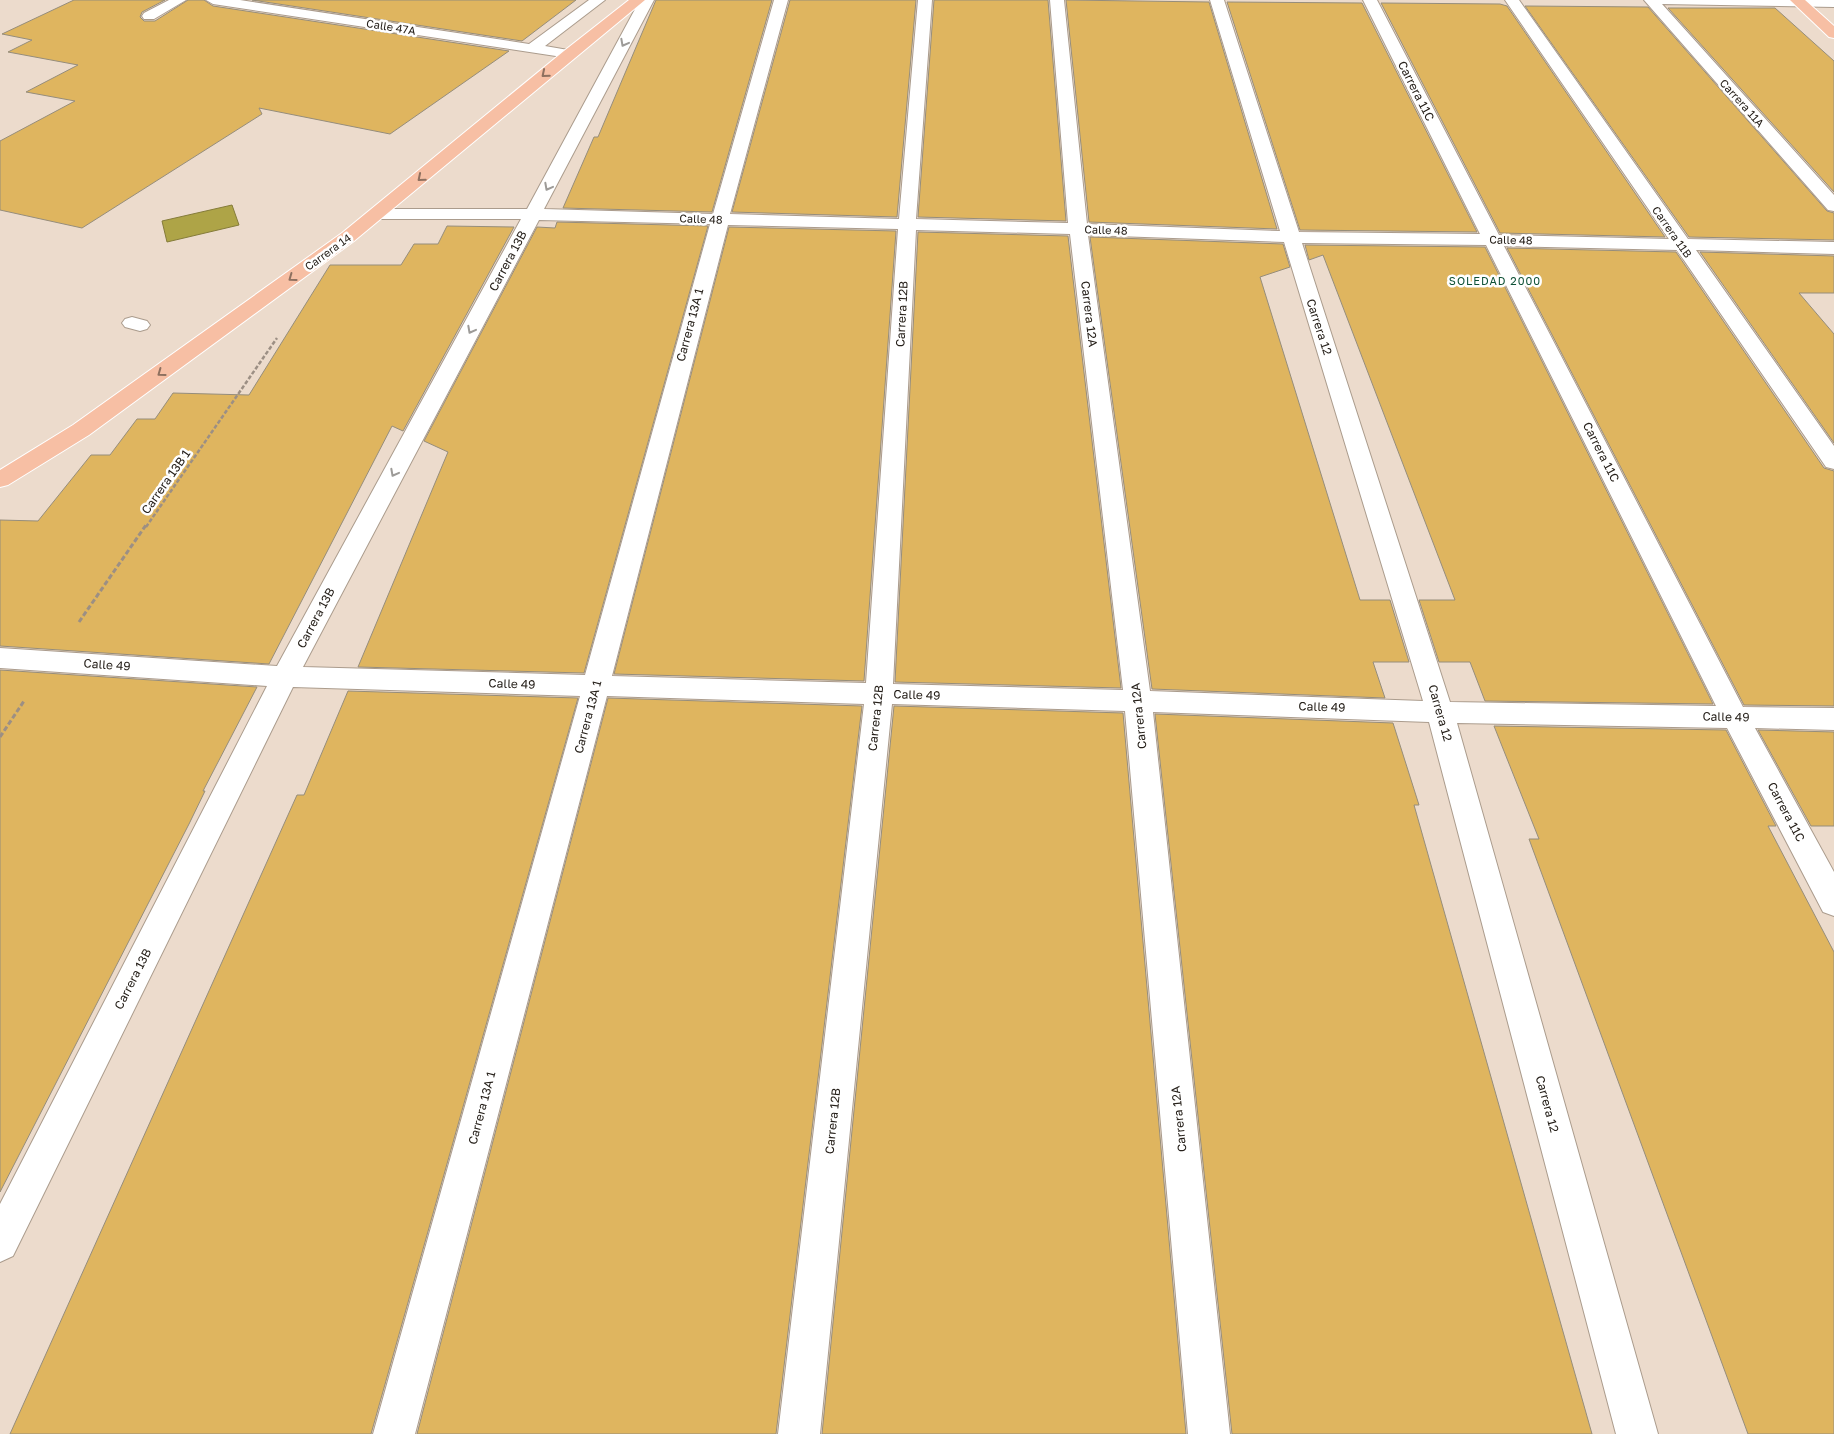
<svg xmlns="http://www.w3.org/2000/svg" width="1834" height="1434" font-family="'Golos Text',sans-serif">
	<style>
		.water { fill: #aea447; stroke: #857c3a }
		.building { fill: #dfb55f; stroke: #968d7b }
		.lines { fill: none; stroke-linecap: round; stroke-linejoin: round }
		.minor-casing { stroke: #ab9c8d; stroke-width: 2 }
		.major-casing { stroke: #fff; stroke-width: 2 }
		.path-far1 { stroke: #9c8f84; stroke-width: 2.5; stroke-dasharray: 4 2; stroke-linecap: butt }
		.path { stroke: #9c8f84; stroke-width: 3; stroke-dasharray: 5 2.5; stroke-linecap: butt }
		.minor { fill: #fff; fill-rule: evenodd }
		.major { fill: #f7bfa4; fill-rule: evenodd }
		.oneway { stroke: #9d9b98 }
		.oneway2 { stroke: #8e705f }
		.labels { text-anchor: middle; stroke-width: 5; stroke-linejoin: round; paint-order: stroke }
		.far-street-label { font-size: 11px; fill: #26201a; stroke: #fff }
		.far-neighbourhood-label { font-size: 11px; letter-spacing: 1px; fill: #0e5136; stroke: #fff }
		.street-label { font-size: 12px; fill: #26201a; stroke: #fff }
	</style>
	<rect width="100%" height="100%" fill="#ecdbcc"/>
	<!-- water -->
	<path class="water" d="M232,205L239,225L167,242L162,221Z"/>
	<!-- building -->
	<path class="building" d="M74,0H165L142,12L140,17L144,21H155L188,0H204L213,6L509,51L390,134L259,108L262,114L82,228L0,210V141L75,101L26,92L78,65L8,52L32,40L2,34Z
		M252,0H576L522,41Z
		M656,0H772L712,212L563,208L594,137H598Z
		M790,0H916L897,217L732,212Z
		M934,0H1048L1066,221L918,217Z
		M1066,0L1209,2L1277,229L1089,222Z
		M1227,2L1362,3L1477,232L1300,230Z
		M1381,3L1500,4L1507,6L1665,237L1500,233Z
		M1525,6L1648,7L1827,211L1834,213V240L1689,237Z
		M1668,8H1775L1834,61V192Z
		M557,222L708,226L584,673L358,667L448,452L424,441L537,227L555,228Z
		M447,226L514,227L403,431L392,426L269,664L0,646V520L38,521L91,455H110L137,419H155L173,393L249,395L330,265H401L414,244H438Z
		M729,227L896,231L864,681L614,674Z
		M918,232L1068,236L1121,688L895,682Z
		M1090,237L1283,244L1290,267L1260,277L1360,600H1390L1409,662H1373L1385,698L1152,689Z
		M1305,245L1485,247L1713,704L1485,701L1470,662H1439L1419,600H1455L1323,255L1309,260Z
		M1507,248L1676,252L1824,468L1834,471V706L1744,705Z
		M1700,252L1834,256V293H1799L1834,334V443Z
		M0,670L257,687L203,791H205L189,824L0,1192Z
		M348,691L578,698L371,1434H10L297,795H304Z
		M608,698L862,706L776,1434H417Z
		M894,706L1123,713L1186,1434H822Z
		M1155,714L1393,723L1419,805H1414L1592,1434H1232Z
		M1494,726L1726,730L1776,826H1768L1834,952V1434H1748L1529,839H1539Z
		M1758,730L1834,732V826H1811Z"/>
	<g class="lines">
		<!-- minor casing -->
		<g class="minor-casing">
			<path id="minor" d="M169,0H186L154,19H144L142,16L144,13Z
				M206,0H240L529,44L589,0H605L545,46L574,51L576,54L574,57L569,58L213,4Z
				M640,0H654L544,209L713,214L774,0H788L730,214L899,219L918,0H932L916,219L1068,223L1050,0H1064L1087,224L1280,231L1210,0H1224L1299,232L1480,234L1363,0H1377L1499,235L1669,239L1505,0H1519L1688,239L1834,242V254L1696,250L1834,446V469L1826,467L1677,250L1504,246L1743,707L1834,708V730L1755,728L1834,872V916L1823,912L1727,728L1457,723L1658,1434H1616L1429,722L1153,712L1230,1434H1188L1125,711L892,704L820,1434H778L864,704L607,696L415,1434H373L580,696L293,687L13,1256L0,1262V1204L267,686L0,668V648L277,666L521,219H378L372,218L369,214L372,210L378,209H527ZM539,220L710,224L585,675L303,667ZM728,225L898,229L866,683L612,676ZM916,230L1070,234L1123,690L893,684ZM1088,235L1284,242L1423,701L1150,691ZM1302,243L1486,245L1716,706L1450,702Z
				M1644,0H1834V7L1662,4L1834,195V211L1828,210Z
				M132,317L147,321L150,325L147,329L140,331L125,327L122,323L125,319Z"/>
		</g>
		<!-- major casing -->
		<g class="major-casing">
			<path id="major" d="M629,0H645L354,241L89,435L8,485L0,487V470L73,425L342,233L564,51Z
				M1790,0H1805L1834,26V38L1829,37Z"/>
		</g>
		<!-- path-far1 -->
		<path class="path-far1" d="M146,527L277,338"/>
		<!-- path -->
		<path class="path" d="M79,622L146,525
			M0,737L24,701"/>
		<!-- minor -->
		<use href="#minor" class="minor"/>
		<!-- major -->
		<use href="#major" class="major"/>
	</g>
	<!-- one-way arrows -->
	<defs><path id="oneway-chevron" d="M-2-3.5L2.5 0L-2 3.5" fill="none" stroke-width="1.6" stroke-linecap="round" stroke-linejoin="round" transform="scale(1.25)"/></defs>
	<g class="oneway">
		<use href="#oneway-chevron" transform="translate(624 43) rotate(118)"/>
		<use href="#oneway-chevron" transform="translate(548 187) rotate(118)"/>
		<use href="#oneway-chevron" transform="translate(471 330) rotate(118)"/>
		<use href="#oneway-chevron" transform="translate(394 473) rotate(118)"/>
	</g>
	<g class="oneway2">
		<use href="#oneway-chevron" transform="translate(545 74) rotate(140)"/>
		<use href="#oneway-chevron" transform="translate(421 178) rotate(140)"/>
		<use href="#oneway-chevron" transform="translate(292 278) rotate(144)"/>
		<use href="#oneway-chevron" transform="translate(161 373) rotate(144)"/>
	</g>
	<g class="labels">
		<!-- far-street labels -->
		<g class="far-street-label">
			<text transform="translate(391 27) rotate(9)" y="4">Calle 47A</text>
			<text transform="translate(1742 103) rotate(48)" y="4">Carrera 11A</text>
			<text transform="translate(701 219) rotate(2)" y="4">Calle 48</text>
			<text transform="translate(1106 230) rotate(2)" y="4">Calle 48</text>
			<text transform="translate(1672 232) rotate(55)" y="4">Carrera 11B</text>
			<text transform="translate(1511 240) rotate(1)" y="4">Calle 48</text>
			<text transform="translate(328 252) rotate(-36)" y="4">Carrera 14</text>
		</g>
		<!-- far-neighbourhood labels -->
		<g class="far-neighbourhood-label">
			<text x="1495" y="285">SOLEDAD 2000</text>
		</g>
		<!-- street labels -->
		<g class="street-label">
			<text transform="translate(1416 91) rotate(63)" y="4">Carrera 11C</text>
			<text transform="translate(508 261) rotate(-62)" y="4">Carrera 13B</text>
			<text transform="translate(902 314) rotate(-87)" y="4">Carrera 12B</text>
			<text transform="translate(1089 314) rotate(83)" y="4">Carrera 12A</text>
			<text transform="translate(690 325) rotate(-75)" y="4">Carrera 13A 1</text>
			<text transform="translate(1319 327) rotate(72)" y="4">Carrera 12</text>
			<text transform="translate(1601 452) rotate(63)" y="4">Carrera 11C</text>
			<text transform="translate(166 482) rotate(-55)" y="4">Carrera 13B 1</text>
			<text transform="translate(316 618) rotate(-62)" y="4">Carrera 13B</text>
			<text transform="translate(107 665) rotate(4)" y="4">Calle 49</text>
			<text transform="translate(512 684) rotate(2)" y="4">Calle 49</text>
			<text transform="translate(917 695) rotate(2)" y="4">Calle 49</text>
			<text transform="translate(1322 707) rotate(2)" y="4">Calle 49</text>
			<text transform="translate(1440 713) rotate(74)" y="4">Carrera 12</text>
			<text transform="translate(1139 716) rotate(-96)" y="4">Carrera 12A</text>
			<text transform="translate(588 717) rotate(-75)" y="4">Carrera 13A 1</text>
			<text transform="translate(1726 717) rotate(1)" y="4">Calle 49</text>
			<text transform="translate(876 718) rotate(-84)" y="4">Carrera 12B</text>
			<text transform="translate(1786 812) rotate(62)" y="4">Carrera 11C</text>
			<text transform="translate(133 979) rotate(-63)" y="4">Carrera 13B</text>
			<text transform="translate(1547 1104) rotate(75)" y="4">Carrera 12</text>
			<text transform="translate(482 1108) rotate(-75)" y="4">Carrera 13A 1</text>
			<text transform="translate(1179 1119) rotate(-96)" y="4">Carrera 12A</text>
			<text transform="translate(833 1121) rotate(-84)" y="4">Carrera 12B</text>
		</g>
	</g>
</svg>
